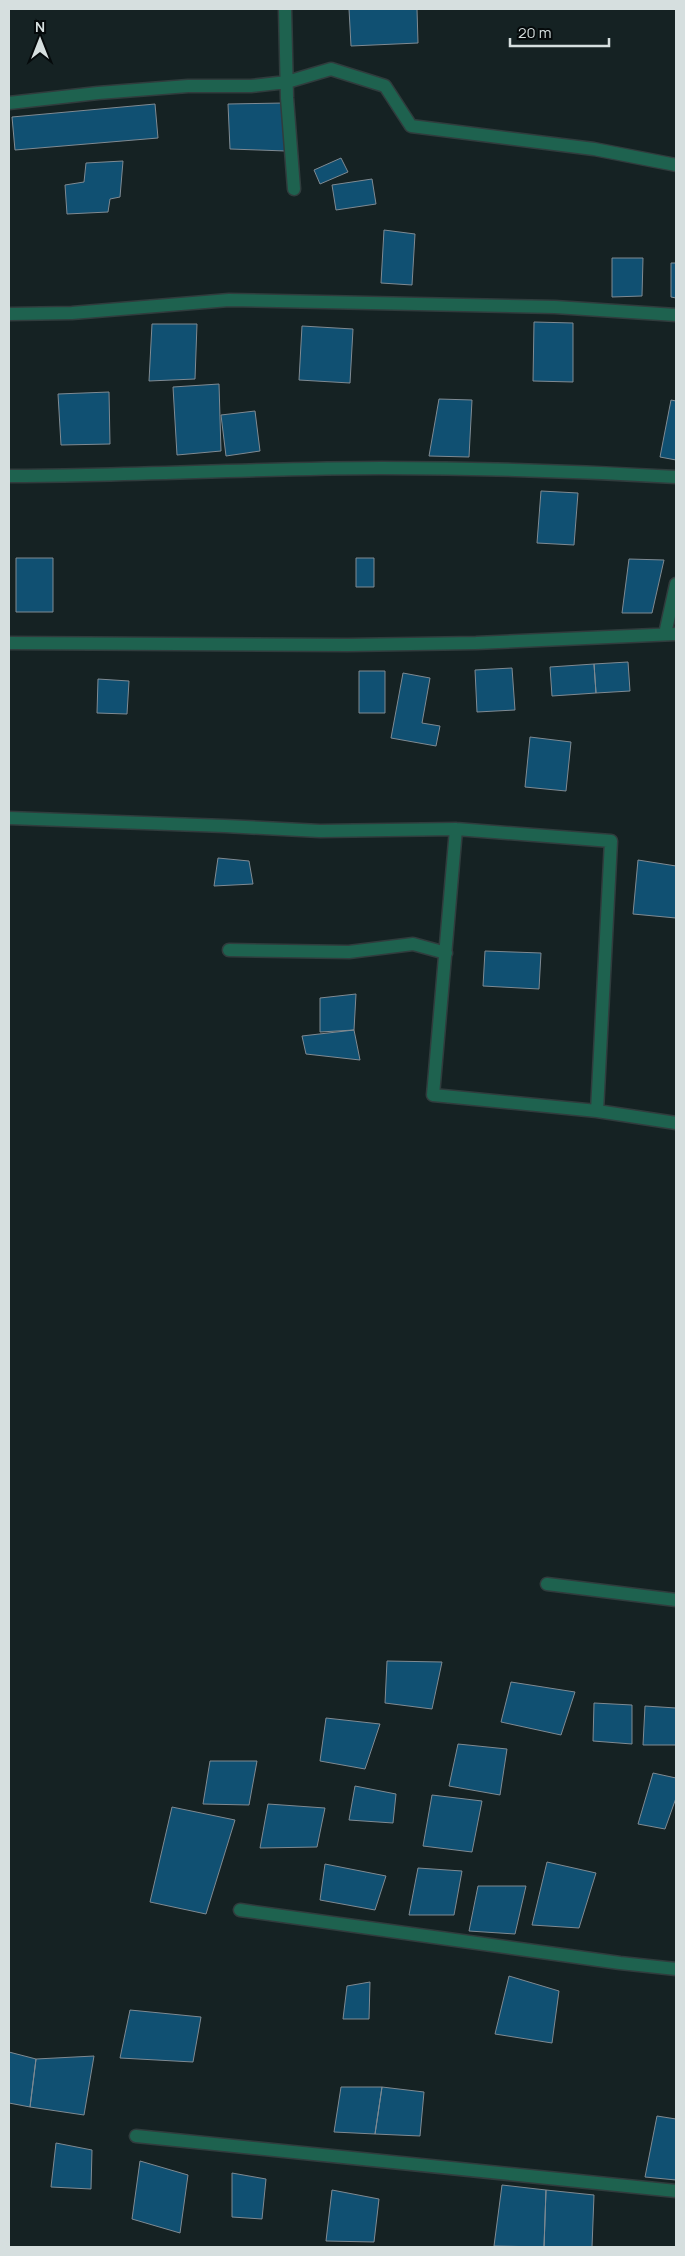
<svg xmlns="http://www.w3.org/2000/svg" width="685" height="2256" font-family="Manrope,sans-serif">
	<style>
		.building { fill: #105072; stroke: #7f8a92 }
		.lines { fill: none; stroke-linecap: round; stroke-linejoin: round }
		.minor-casing { stroke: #303c3d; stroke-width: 15 }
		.minor { stroke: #1e624f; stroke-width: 12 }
	</style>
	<rect width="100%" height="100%" fill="#152223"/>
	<!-- building -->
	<path class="building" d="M349,9H417L418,43L351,46Z
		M284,103L286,151L230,149L228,104Z
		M155,104L158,138L15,150L12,117Z
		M341,158L348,172L320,184L314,170Z
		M123,161L120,197L110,199L108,212L67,214L65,185L84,182L86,163Z
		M372,179L376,204L336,210L332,185Z
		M384,230L415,234L412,285L381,283Z
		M612,258H643L642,296L612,297Z
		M671,263H676V298L671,297Z
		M534,322L573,323V382L533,381Z
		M152,324H197L195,379L149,381Z
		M302,326L353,329L350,383L299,380Z
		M219,384L221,451L177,455L173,387Z
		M109,392L110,444L61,445L58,394Z
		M439,399L472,400L469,457L429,456Z
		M671,400L676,401V460L660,457Z
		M255,411L260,451L226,456L221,415Z
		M541,491L578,493L574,545L537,543Z
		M16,558H53V612H16Z
		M356,558H374V587H356Z
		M629,559L664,560L652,613H622Z
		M628,662L630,691L596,693L594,664Z
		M594,664L596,693L552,696L550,667Z
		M512,668L515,710L477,712L475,670Z
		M359,671H385V713H359Z
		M403,673L430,678L422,723L440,726L436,746L391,738Z
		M98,679L129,681L127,714L97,713Z
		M530,737L571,742L566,791L525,787Z
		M218,858L249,861L253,884L214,886Z
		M638,860L676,866V918L633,914Z
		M485,951L541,953L539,989L483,986Z
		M356,994L354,1030L320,1032V998Z
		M354,1030L360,1060L306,1054L302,1036Z
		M387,1661L442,1662L432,1709L385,1703Z
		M511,1682L575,1692L561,1735L501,1722Z
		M594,1703L632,1705V1744L593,1741Z
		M645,1706L676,1708V1745H643Z
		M326,1718L380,1724L365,1769L320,1761Z
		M458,1744L507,1749L500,1795L449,1786Z
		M210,1761H257L249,1805L203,1804Z
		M653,1773L676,1778V1798L665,1829L638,1824Z
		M355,1786L396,1794L393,1823L349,1820Z
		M432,1795L482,1801L472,1852L423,1846Z
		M268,1804L325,1808L317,1847L260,1848Z
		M172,1807L235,1820L206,1914L150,1902Z
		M547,1862L596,1873L579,1928L532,1925Z
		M325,1864L386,1876L375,1910L320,1900Z
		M418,1868L462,1871L454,1915H409Z
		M478,1886H526L515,1934L469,1931Z
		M509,1976L559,1991L552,2043L495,2034Z
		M370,1982L369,2019H343L347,1986Z
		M130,2010L201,2017L193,2062L120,2058Z
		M9,2052L36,2059L30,2107L9,2103Z
		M94,2056L84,2115L30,2107L36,2059Z
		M341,2087H382L375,2134L334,2132Z
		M382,2087L424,2092L420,2136L375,2134Z
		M657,2116L676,2119V2180L645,2177Z
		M56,2143L92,2150L91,2189L51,2187Z
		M140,2161L188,2175L180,2233L132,2219Z
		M232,2173L266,2179L262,2219L232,2217Z
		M502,2185L546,2190L544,2247L494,2246Z
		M332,2190L379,2199L374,2242L326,2241Z
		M546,2190L594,2195L592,2247H544Z"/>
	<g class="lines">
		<!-- minor casing -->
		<g class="minor-casing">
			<path id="minor" d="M285,9L287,98L294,189
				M9,103L98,93L188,86H251L287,82L331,69L385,86L411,126L594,149L676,165
				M9,314L72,313L229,300L555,307L676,315
				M9,476C133,476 258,468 382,468C480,468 578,471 676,477
				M665,634L676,584
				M9,643L348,645L476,643L676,634
				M9,818L225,826L320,831L456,829L611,841L597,1111
				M456,829L433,1095L597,1111L676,1123
				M229,950L349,952L413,944L446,953
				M547,1584L676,1600
				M240,1910L620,1963L676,1969
				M136,2136L676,2191"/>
		</g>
		<!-- minor -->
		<use href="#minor" class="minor"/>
	</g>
	<!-- border -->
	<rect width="685" height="2256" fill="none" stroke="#d6dfdf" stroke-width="20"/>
	<!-- north arrow -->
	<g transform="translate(40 40)" stroke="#050a0b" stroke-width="4" paint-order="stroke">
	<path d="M0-4L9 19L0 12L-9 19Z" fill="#d6dfdf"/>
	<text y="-8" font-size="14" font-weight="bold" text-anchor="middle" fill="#d6dfdf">N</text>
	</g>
	<!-- scale -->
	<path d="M510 38v8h99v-8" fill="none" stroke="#d6dfdf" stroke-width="2.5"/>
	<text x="518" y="38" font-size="15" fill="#d6dfdf" stroke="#050a0b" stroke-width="4" paint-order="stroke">20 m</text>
</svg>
